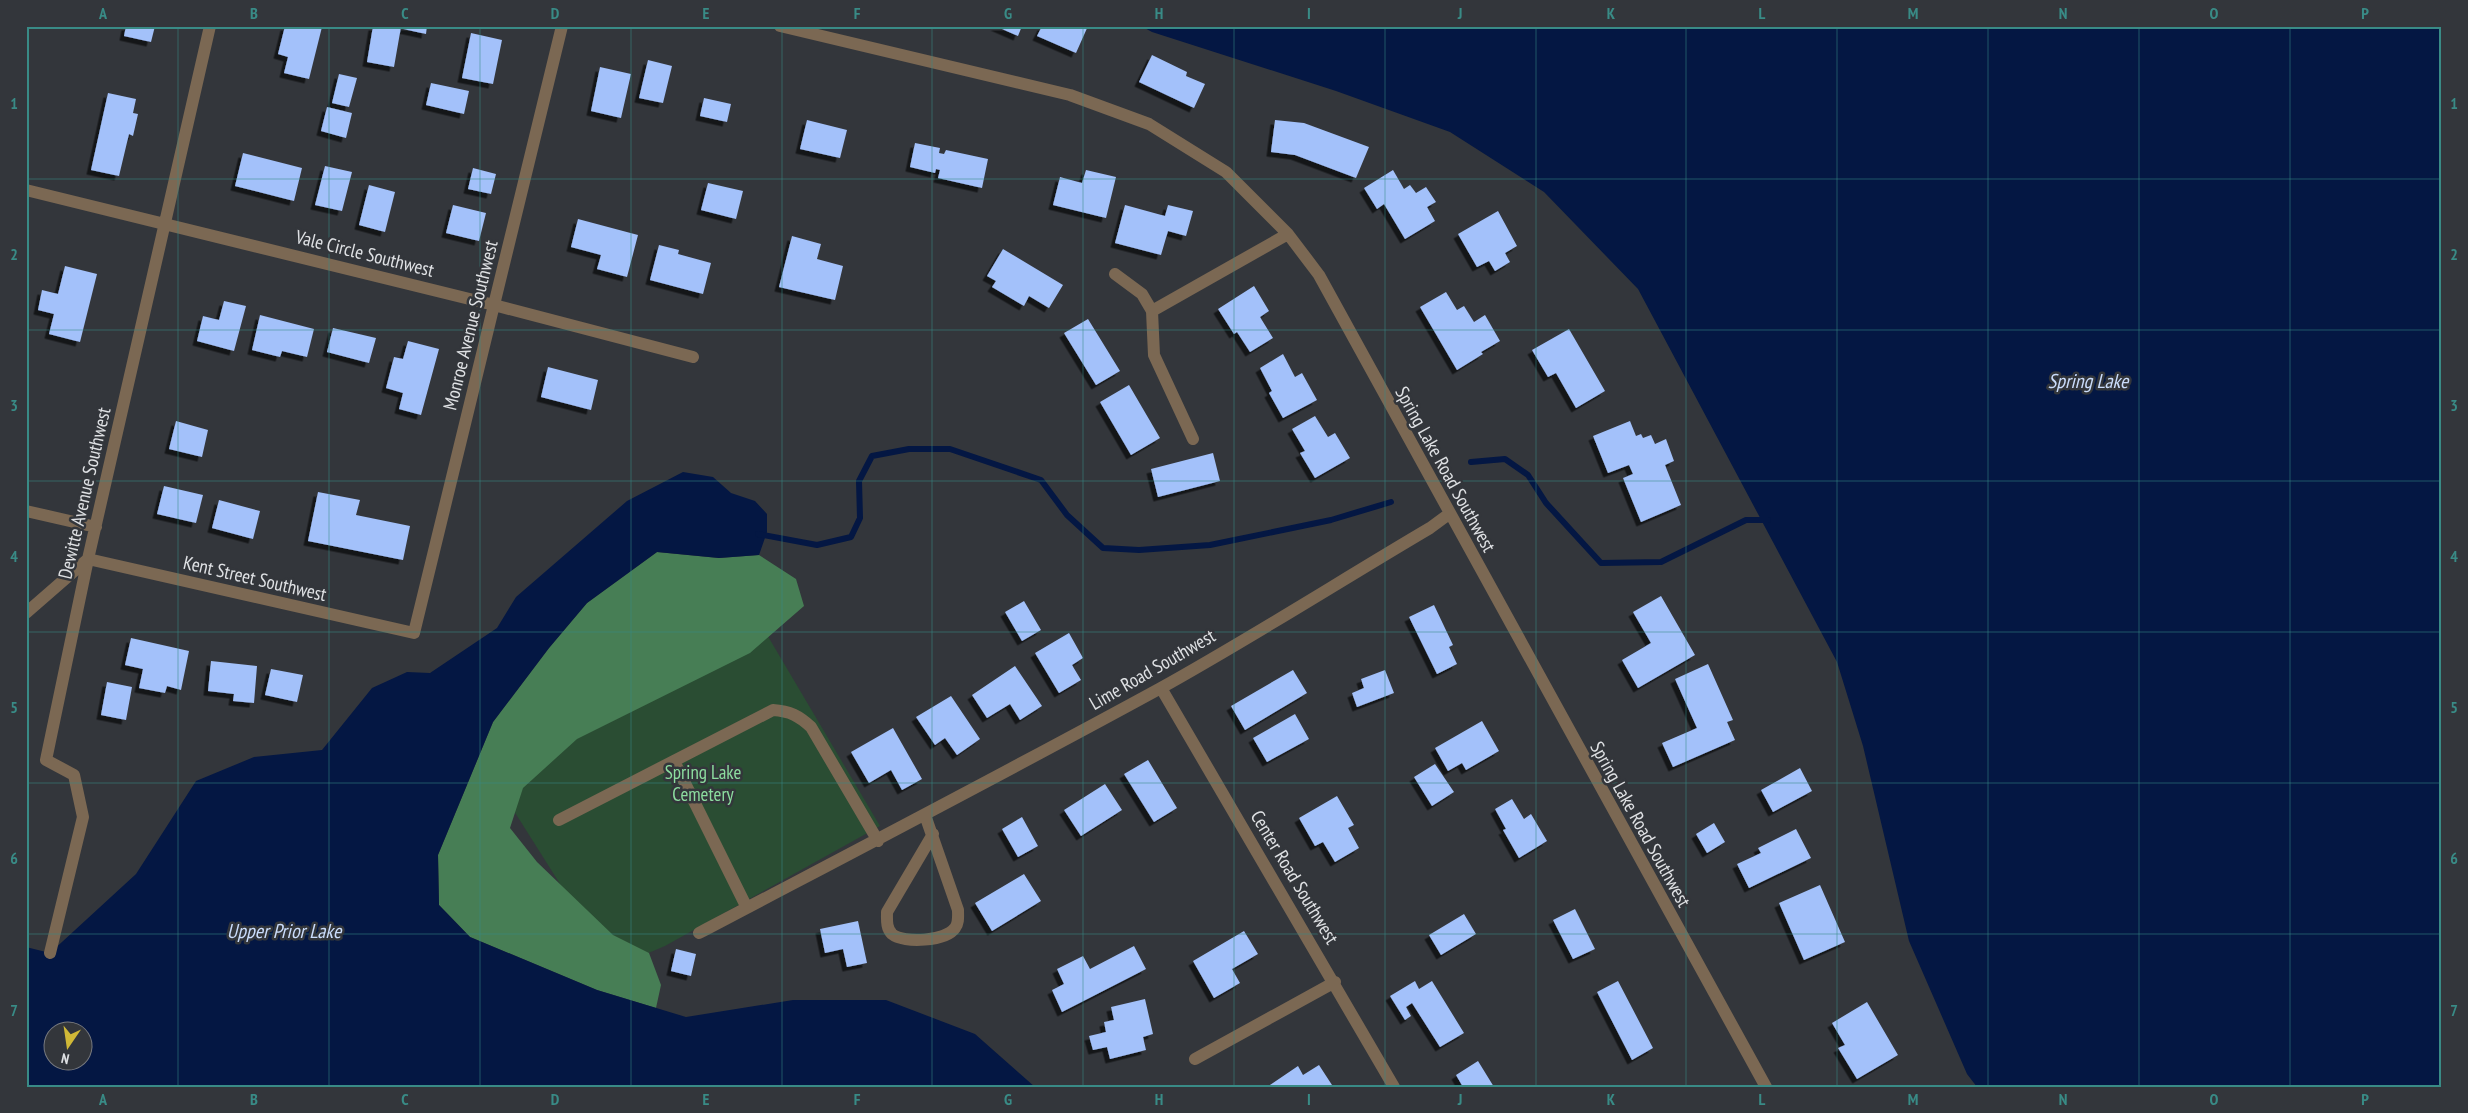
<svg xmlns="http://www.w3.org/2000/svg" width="2468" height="1113" font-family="'PT Sans Narrow',sans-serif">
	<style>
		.green { fill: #2a4d33 }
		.forest { fill: #477e55 }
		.water { fill: #041743; fill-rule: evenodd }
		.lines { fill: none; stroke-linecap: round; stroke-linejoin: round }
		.stream { stroke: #041743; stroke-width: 6 }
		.building { fill: #a3c1fa; filter: url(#shadow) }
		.minor { stroke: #7b6853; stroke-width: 12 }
		.grid { fill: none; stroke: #398b86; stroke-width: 1; stroke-opacity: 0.55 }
		.labels { text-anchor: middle; stroke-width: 5; stroke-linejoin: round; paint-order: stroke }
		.street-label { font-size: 19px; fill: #dfe1e4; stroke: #33363b }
		.park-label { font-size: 19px; fill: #8cdd9f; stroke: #33363b }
		.water-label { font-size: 20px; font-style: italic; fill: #cadcfb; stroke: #33363b }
		.neatline { fill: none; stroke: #398b86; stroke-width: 2 }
		.grid-label { font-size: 16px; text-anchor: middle; font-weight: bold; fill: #398b86 }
	</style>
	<defs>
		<filter id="shadow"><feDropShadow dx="-4.5" dy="4.5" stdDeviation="0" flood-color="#0009"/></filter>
	</defs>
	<rect width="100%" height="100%" fill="#33363b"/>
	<!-- green -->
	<path class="green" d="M753,611L880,826L665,946L613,968L485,765Z"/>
	<!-- forest -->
	<path class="forest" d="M657,552L719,558L759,555L796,579L804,606L750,653L577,739L523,788L510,828L537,862L613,935L649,953L661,985L656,1008L597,990L470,937L439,905L438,855L493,722L549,648L587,603Z"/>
	<!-- water -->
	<path class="water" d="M1141,26H2442V1087H1977L1967,1074L1909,941L1863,746L1837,662L1638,289L1544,192L1450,132L1336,91L1152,32Z
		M683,472L713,477L731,493L755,501L767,514V532L759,555L719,558L657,552L587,603L549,648L493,722L438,855L439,905L470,937L597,990L686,1017L793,1000H886L975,1034L1035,1087H26V947L50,953L136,874L196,781L254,757L322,750L372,688L407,672L430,673L497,628L516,597L627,501ZM52,1030H82V1060H52Z"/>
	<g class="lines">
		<!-- stream -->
		<path class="stream" d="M1471,462L1505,459L1528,475L1546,503L1601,563L1661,562L1746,520H1768
			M758,534L817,545L851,537L860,518L859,481L872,456L909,449H950L1041,480L1067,515L1103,548L1139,550L1210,545L1331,520L1391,502"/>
	</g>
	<!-- building -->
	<path class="building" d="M126,26H155L151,42L124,36Z
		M285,26L322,27L309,79L284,73L288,57L278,54Z
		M373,26L401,27L394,67L367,62Z
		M404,26H427L426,34L403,29Z
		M995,26H1022L1018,36Z
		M1042,26H1088L1076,53L1037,36Z
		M471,33L502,40L493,84L462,78Z
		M1152,55L1187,72L1186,76L1205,84L1194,108L1139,82Z
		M648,60L672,66L663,103L639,98Z
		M600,67L631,74L621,118L591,111Z
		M339,74L357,78L349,107L332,103Z
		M431,83L469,91L464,114L426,105Z
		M108,93L136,99L133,113L138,114L133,136L129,134L119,176L91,170Z
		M704,98L731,104L727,122L700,116Z
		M327,107L352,113L346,138L321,131Z
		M807,120L847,130L840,158L800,149Z
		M1275,120L1304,123L1369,147L1356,178L1295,155L1271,152Z
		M915,143L940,148L939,153L944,154L946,150L988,159L982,188L938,178L940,170L936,169L935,173L910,167Z
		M243,153L302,168L294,201L235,186Z
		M325,166L352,172L342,211L315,205Z
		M473,168L496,174L491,194L468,189Z
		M1086,170L1116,177L1106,218L1053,205L1060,177L1082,183Z
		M1393,170L1404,189L1410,185L1416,193L1426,187L1436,202L1427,207L1435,221L1405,239L1384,204L1377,209L1364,188Z
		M708,183L743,191L736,219L701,210Z
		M369,185L395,192L385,232L359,225Z
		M453,205L486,213L479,241L446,233Z
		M1125,205L1165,216L1168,205L1193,211L1186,236L1168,231L1161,255L1115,243Z
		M1498,211L1517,246L1505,253L1510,262L1495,271L1489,261L1477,267L1458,234Z
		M578,219L638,235L627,277L597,269L601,255L571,247Z
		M792,236L821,244L817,259L843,266L835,300L779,287Z
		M659,245L679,250L678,254L711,263L703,294L650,280Z
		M1003,249L1063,285L1049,308L1029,296L1024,306L992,287L996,281L987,276Z
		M65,266L97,274L80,342L49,334L54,314L38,310L42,290L58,294Z
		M1254,286L1269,311L1260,317L1273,338L1250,352L1237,332L1234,334L1218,309Z
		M1446,292L1457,310L1464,306L1474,322L1485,315L1500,341L1481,352L1483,354L1457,370L1420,307Z
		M224,301L246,306L234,351L197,341L203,316L219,320Z
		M260,315L314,329L307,357L282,351L280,357L252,350Z
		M1088,319L1120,371L1096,385L1064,333Z
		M333,328L376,338L369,363L327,352Z
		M1569,329L1605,391L1576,408L1556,373L1548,377L1532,350Z
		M408,341L439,349L421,415L399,409L403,393L386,388L394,357L403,359Z
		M1283,354L1295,377L1302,373L1317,400L1283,418L1269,393L1272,391L1260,368Z
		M548,367L598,380L591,410L541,397Z
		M1129,385L1160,438L1131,455L1100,402Z
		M1315,416L1328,437L1335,433L1350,458L1315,478L1300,453L1305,451L1292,429Z
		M176,421L208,430L202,457L169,449Z
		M1630,421L1636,436L1641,434L1643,438L1651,435L1655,444L1666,439L1674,461L1665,465L1681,505L1641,522L1623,478L1633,474L1629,465L1608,473L1593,436Z
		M1213,453L1220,481L1158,497L1151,469Z
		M164,486L203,495L196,523L157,514Z
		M318,492L360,500L356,515L410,526L403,560L308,541Z
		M219,500L260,511L253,539L212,528Z
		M1661,596L1695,655L1638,688L1622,660L1651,643L1633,612Z
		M1024,601L1041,630L1022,641L1005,612Z
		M1434,605L1453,645L1449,647L1457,664L1437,674L1409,617Z
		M1069,633L1083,658L1072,665L1081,680L1059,693L1035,653Z
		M131,638L189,651L181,690L167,686L165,693L139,688L143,669L125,665Z
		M211,661L257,666L254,703L233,701L234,694L208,691Z
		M1708,664L1733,720L1727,722L1735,740L1673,767L1662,743L1697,728L1675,679Z
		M1015,666L1042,706L1020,720L1010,704L987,718L972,695Z
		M271,669L303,675L297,702L265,695Z
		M1293,670L1307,693L1245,730L1231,706Z
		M1385,670L1394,693L1357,707L1352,693L1364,688L1361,679Z
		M107,682L132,687L126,720L101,715Z
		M951,696L980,739L957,755L945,738L935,745L916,717Z
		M1295,714L1309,739L1267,762L1253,738Z
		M1482,721L1499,751L1466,770L1462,763L1448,771L1435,748Z
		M893,728L922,779L902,790L891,770L869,783L851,752Z
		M1148,760L1177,808L1154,822L1124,774Z
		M1435,764L1454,792L1432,806L1414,777Z
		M1800,768L1812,791L1773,812L1761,790Z
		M1105,784L1122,810L1081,836L1064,810Z
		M1337,796L1354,825L1348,828L1359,848L1335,862L1323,842L1315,846L1299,818Z
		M1512,799L1524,819L1531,814L1547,841L1519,858L1503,830L1506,829L1495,809Z
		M1022,817L1038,846L1018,857L1002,829Z
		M1714,823L1725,842L1707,853L1696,834Z
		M1796,829L1811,858L1749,888L1737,864L1761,853L1758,848Z
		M1024,874L1041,901L992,931L975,903Z
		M1820,885L1845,942L1804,960L1779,903Z
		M1575,909L1595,949L1573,959L1553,920Z
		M1464,914L1476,934L1441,955L1429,935Z
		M858,921L867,963L847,967L843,949L825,953L820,929Z
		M1244,931L1258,954L1232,969L1240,983L1214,998L1193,961Z
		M1134,946L1146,969L1062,1012L1052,990L1064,984L1057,969L1083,956L1090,969Z
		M676,949L696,954L691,976L671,971Z
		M1415,981L1419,989L1432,981L1464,1033L1440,1047L1412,1003L1406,1007L1411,1016L1405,1020L1390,996Z
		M1618,981L1653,1048L1632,1060L1597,992Z
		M1145,999L1153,1034L1143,1037L1146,1050L1110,1059L1107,1047L1093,1050L1089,1036L1106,1032L1104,1022L1114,1020L1111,1007Z
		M1867,1002L1898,1055L1857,1079L1838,1048L1845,1045L1832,1023Z
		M1478,1061L1494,1087H1463L1456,1075Z
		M1319,1065L1332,1085L1329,1087H1267L1298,1066L1303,1075Z"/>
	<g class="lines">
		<!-- minor -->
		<path class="minor" d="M780,26L1070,95L1149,124L1226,172L1288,234L1319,275L1766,1087
			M26,190L494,305L693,357
			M1115,274L1142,294L1152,311L1154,355L1193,439
			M1152,311L1288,234
			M26,511L96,527
			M26,613L88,559L414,633L562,26
			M1161,688L1394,1087
			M674,761L747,908
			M925,815L958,910C958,916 959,923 955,928C946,941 904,944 892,934C886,928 887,920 887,912L933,834
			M559,820L773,710C790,711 799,716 811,727L878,841
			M699,933C853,852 1007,772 1159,689C1251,638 1340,581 1430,528L1449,514
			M50,953L83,817L74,775L46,760L88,559L210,26
			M1195,1059L1335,982"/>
	</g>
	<!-- grid -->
	<path class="grid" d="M178,26V1087M329,26V1087M480,26V1087M631,26V1087M782,26V1087M932,26V1087M1083,26V1087M1234,26V1087M1385,26V1087M1536,26V1087M1686,26V1087M1837,26V1087M1988,26V1087M2139,26V1087M2290,26V1087M26,179H2442M26,330H2442M26,481H2442M26,632H2442M26,783H2442M26,934H2442"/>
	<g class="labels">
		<!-- street labels -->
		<g class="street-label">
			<text transform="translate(365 253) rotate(14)" y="7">Vale Circle Southwest</text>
			<text transform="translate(470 325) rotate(-76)" y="7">Monroe Avenue Southwest</text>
			<text transform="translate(1446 469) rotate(61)" y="7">Spring Lake Road Southwest</text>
			<text transform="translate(84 493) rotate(-77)" y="7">Dewitte Avenue Southwest</text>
			<text transform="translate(255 578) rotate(13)" y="7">Kent Street Southwest</text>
			<text transform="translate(1152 669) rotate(-30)" y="7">Lime Road Southwest</text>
			<text transform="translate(1641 824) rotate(61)" y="7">Spring Lake Road Southwest</text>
			<text transform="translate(1295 877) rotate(59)" y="7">Center Road Southwest</text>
		</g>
		<!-- park labels -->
		<g class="park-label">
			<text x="703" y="779">Spring Lake<tspan x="703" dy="22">Cemetery</tspan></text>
		</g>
		<!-- water labels -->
		<g class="water-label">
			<text x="2088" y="388">Spring Lake</text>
			<text x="284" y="938">Upper Prior Lake</text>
		</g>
	</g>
	<!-- border -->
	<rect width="2468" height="1113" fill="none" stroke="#33363b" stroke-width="55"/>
	<!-- north arrow -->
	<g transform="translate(68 1046) rotate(193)"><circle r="24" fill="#33363b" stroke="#787a7f"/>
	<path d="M0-4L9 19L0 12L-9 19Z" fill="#d0b837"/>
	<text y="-8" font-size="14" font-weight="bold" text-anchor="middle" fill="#dfe1e4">N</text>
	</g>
	<rect x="28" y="28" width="2412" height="1058" class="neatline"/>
	<g class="grid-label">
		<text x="103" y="19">A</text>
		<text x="254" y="19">B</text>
		<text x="405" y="19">C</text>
		<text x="555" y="19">D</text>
		<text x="706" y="19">E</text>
		<text x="857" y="19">F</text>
		<text x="1008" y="19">G</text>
		<text x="1159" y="19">H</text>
		<text x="1309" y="19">I</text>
		<text x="1460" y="19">J</text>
		<text x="1611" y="19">K</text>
		<text x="1762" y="19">L</text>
		<text x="1913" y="19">M</text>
		<text x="2063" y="19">N</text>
		<text x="2214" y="19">O</text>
		<text x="2365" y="19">P</text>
		<text x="14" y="109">1</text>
		<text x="2454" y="109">1</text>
		<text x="14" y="260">2</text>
		<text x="2454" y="260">2</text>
		<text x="14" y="411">3</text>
		<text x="2454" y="411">3</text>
		<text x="14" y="562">4</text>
		<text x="2454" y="562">4</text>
		<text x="14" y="713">5</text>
		<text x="2454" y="713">5</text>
		<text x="14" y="864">6</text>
		<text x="2454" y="864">6</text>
		<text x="14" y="1016">7</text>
		<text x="2454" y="1016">7</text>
		<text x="103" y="1105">A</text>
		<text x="254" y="1105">B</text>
		<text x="405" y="1105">C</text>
		<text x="555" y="1105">D</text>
		<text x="706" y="1105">E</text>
		<text x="857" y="1105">F</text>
		<text x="1008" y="1105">G</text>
		<text x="1159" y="1105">H</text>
		<text x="1309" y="1105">I</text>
		<text x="1460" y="1105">J</text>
		<text x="1611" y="1105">K</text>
		<text x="1762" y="1105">L</text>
		<text x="1913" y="1105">M</text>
		<text x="2063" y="1105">N</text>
		<text x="2214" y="1105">O</text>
		<text x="2365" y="1105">P</text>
	</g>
</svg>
